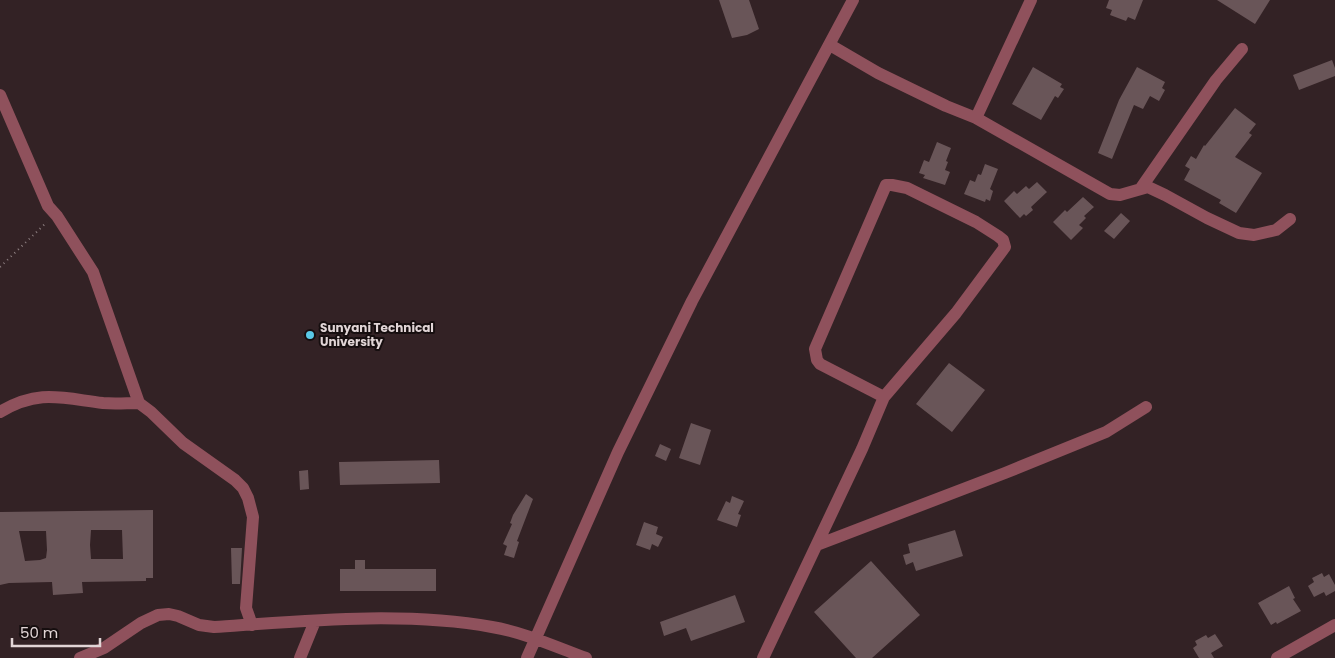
<svg xmlns="http://www.w3.org/2000/svg" width="1335" height="658" font-family="Poppins,sans-serif">
	<style>
		.building { fill: #695558; fill-rule: evenodd }
		.lines { fill: none; stroke-linecap: round; stroke-linejoin: round }
		.path { stroke: #8e8082; stroke-width: 2; stroke-dasharray: 1 4; stroke-linecap: butt }
		.minor { stroke: #8f515c; stroke-width: 12 }
		.poi-dot { fill: #5ac8e6; stroke: #160e0f; stroke-width: 2 }
		.labels { text-anchor: middle; stroke-width: 4; stroke-linejoin: round; paint-order: stroke }
		.poi-label { font-size: 12px; font-weight: bold; fill: #e1d5d6; stroke: #160e0f; text-anchor: start }
	</style>
	<rect width="100%" height="100%" fill="#332225"/>
	<!-- building -->
	<path class="building" d="M719,0H749L759,29L747,35L732,38Z
		M1109,0H1143L1135,20L1128,17L1126,21L1110,15L1112,10L1106,8Z
		M1217,0H1270L1255,24Z
		M1332,60L1335,68V76L1299,90L1293,75Z
		M1033,67L1062,84L1060,87L1064,89L1058,98L1055,96L1041,120L1012,104Z
		M1137,67L1165,82L1162,88L1165,90L1159,101L1150,96L1143,109L1134,105L1112,159L1098,153L1119,100Z
		M1235,108L1256,124L1249,133L1252,135L1235,157L1262,173L1236,213L1219,203L1221,200L1184,180L1190,169L1185,166L1191,156L1196,159L1204,145L1205,146Z
		M937,142L951,148L946,161L948,162L945,170L950,172L945,185L923,178L925,175L919,173L924,160L929,162Z
		M985,164L998,169L990,189L993,191L990,201L986,199L985,202L964,194L970,180L975,182L978,174L981,175Z
		M1037,182L1047,192L1031,207L1033,210L1026,216L1024,214L1020,218L1004,201L1014,191L1017,194L1026,186L1029,189Z
		M1083,197L1094,207L1084,216L1086,218L1079,225L1083,228L1071,240L1053,222L1065,210L1067,212Z
		M1121,213L1130,221L1114,239L1104,231Z
		M949,363L985,390L952,432L916,404Z
		M691,423L711,430L700,465L679,458Z
		M660,444L671,449L666,461L655,456Z
		M439,460L440,483L340,485L339,462Z
		M308,470L309,489L300,490L299,471Z
		M526,494L533,499L517,541L519,542L514,558L504,555L507,546L503,544L512,524L510,523L513,515Z
		M732,496L744,501L738,514L741,515L737,527L717,520L726,501L730,503Z
		M153,510V578H146V581L82,582L83,593L53,595L52,582L9,583L0,585V512ZM91,530H122L123,559H91L90,545ZM19,531H46L47,550L46,558L40,560L25,561Z
		M644,522L658,527L656,534L663,537L658,547L652,544L650,550L636,545Z
		M955,530L963,556L916,571L913,562L906,565L903,555L910,553L908,544Z
		M231,548H242L240,584H232Z
		M355,560H365V569H436V591H340V569H355Z
		M871,561L920,615L872,658H856L814,612Z
		M1322,573L1324,577L1329,574L1335,585V591L1326,596L1324,592L1314,597L1308,586L1314,582L1312,578Z
		M1289,586L1295,598L1293,599L1301,611L1277,624L1276,622L1271,625L1258,603Z
		M735,595L745,622L691,641L686,628L664,636L660,622Z
		M1215,634L1223,646L1211,653L1214,658H1199L1193,648L1197,645L1195,641L1206,635L1208,638Z"/>
	<g class="lines">
		<!-- path -->
		<path class="path" d="M0,267L47,222"/>
		<!-- minor -->
		<path class="minor" d="M830,45L878,73L946,106L976,118L1110,194L1120,195L1148,187L1165,195L1207,218L1239,233L1254,235L1276,230L1290,219
			M0,95L48,206L57,216L93,272L139,403L151,412L183,443L235,480L243,488L248,498L253,517L246,608L252,625
			M976,118L1031,0
			M1141,188L1216,80L1242,49
			M0,412C39,389 61,398 103,403C115,404 127,403 139,403
			M817,545L1005,473L1106,432L1146,407
			M80,658L104,648L141,623L158,615L169,614L178,616L199,625L214,627C302,621 404,611 492,627C523,632 556,647 586,658
			M300,658L315,621
			M527,658L618,452L692,301L853,0
			M763,658L862,449L884,397L956,313L1005,247L1003,240L998,236L976,222L907,188L892,185H886L815,349L817,360L820,364L884,397
			M1277,658L1335,625"/>
	</g>
	<!-- markers -->
	<circle class="poi-dot" cx="310" cy="335" r="5"/>
	<g class="labels">
		<!-- poi labels -->
		<g class="poi-label">
			<text x="320" y="332">Sunyani Technical<tspan x="320" dy="14">University</tspan></text>
		</g>
	</g>
	<!-- scale -->
	<path d="M12 638v8h88v-8" fill="none" stroke="#e1d5d6" stroke-width="2.5"/>
	<text x="20" y="638" font-size="15" fill="#e1d5d6" stroke="#160e0f" stroke-width="4" paint-order="stroke">50 m</text>
</svg>
